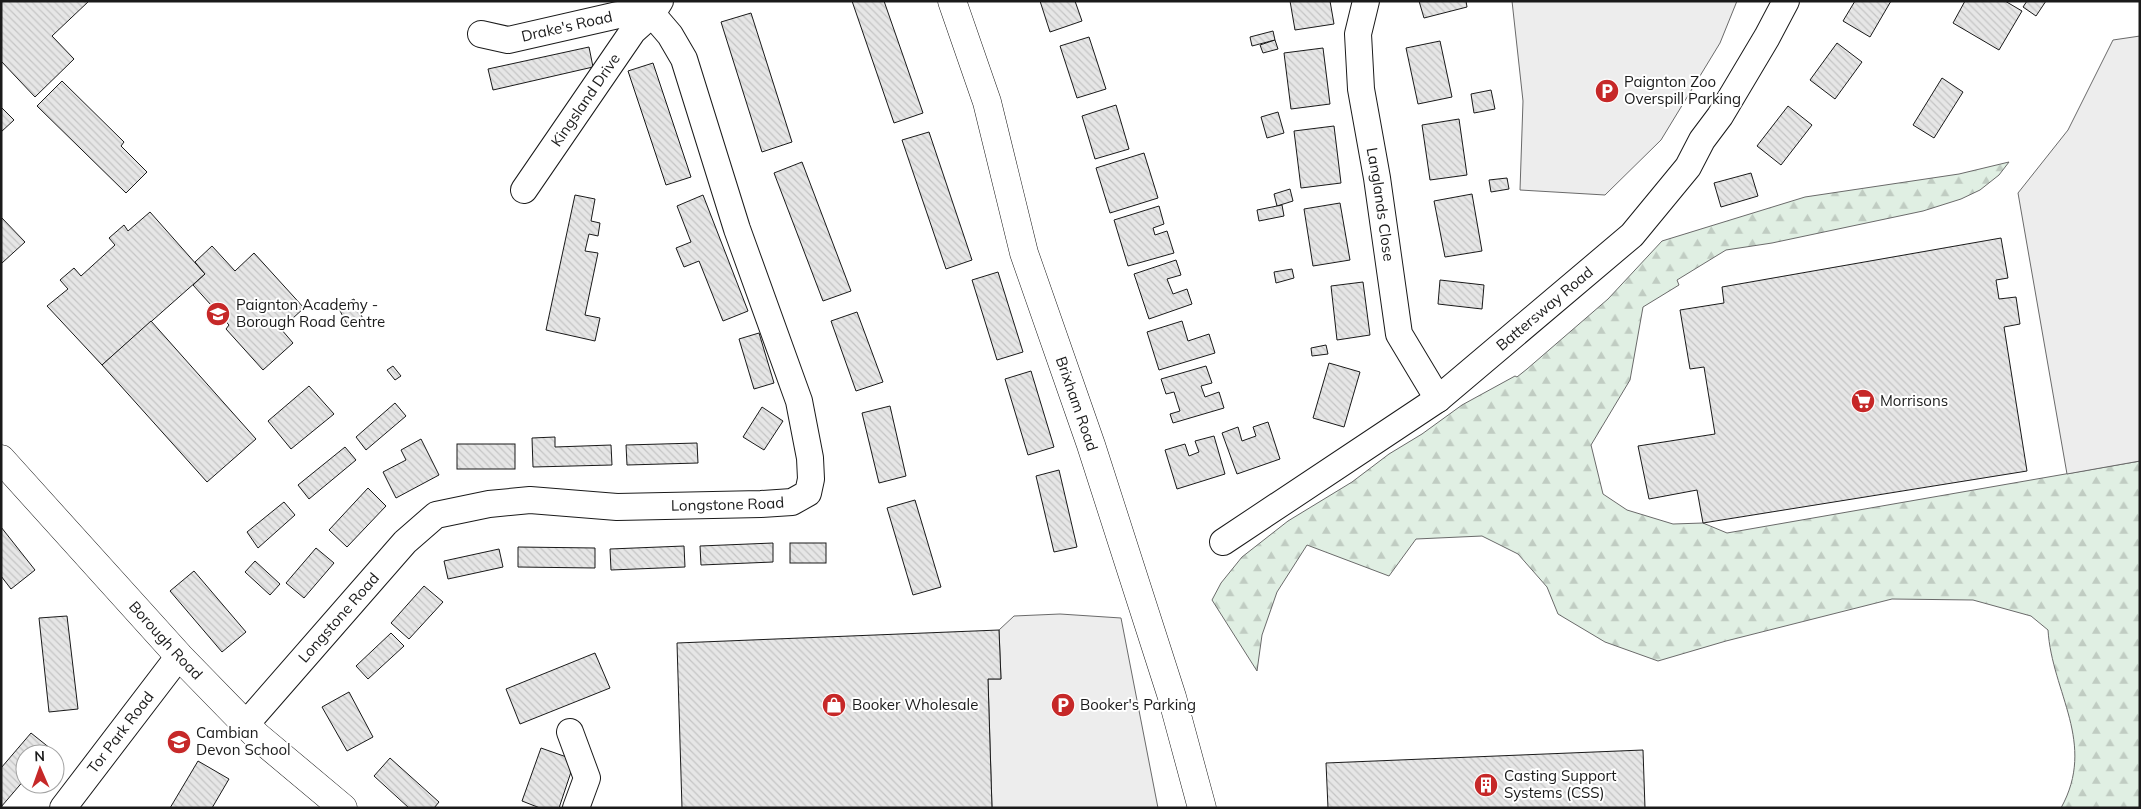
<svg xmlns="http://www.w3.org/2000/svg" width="2141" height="809" font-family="Mulish,sans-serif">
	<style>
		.forest { fill: url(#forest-firs); stroke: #6a6a6a }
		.parking { fill: #ededed; stroke: #6a6a6a }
		.building { fill: url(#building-back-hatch); stroke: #1a1a1a }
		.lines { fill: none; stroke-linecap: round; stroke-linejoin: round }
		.minor-casing { stroke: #1a1a1a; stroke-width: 28 }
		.major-casing { stroke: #1a1a1a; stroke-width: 29 }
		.minor { stroke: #fff; stroke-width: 26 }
		.major { stroke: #fff; stroke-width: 28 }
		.labels { text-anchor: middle; stroke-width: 4; stroke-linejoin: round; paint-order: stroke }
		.street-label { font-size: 15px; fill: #1a1a1a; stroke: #fff }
		.poi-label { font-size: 15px; fill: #1a1a1a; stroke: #fff; text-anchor: start }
	</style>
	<defs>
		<pattern id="forest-firs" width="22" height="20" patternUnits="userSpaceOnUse" patternTransform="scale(1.25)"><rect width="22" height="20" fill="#e0efe3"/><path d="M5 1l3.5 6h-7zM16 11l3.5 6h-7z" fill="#c0ccc2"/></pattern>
		<pattern id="building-back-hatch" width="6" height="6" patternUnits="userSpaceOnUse" patternTransform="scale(1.25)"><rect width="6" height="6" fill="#e6e6e6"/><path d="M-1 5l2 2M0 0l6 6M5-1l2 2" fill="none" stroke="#c5c5c5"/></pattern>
	</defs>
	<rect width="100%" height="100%" fill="#fff"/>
	<!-- forest -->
	<path class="forest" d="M2009 162 1999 175 1980 190 1961 199 1923 211 1772 243 1726 250 1677 280 1679 285 1643 307 1630 380 1591 445 1603 494 1627 510 1673 524 1703 523 1727 533 2140 461V808H2061C2097 743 2052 693 2048 630L2031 616 1973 600 1892 599 1726 641 1658 661 1605 642 1558 614 1547 587 1518 554 1482 536 1416 539 1389 576 1307 545 1277 592 1262 635 1257 671 1212 600 1221 583 1242 557 1288 521 1352 482 1389 454 1422 434 1462 405 1515 376 1517 377 1527 369 1608 299 1662 241 1805 197 1959 174Z"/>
	<!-- parking -->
	<g class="parking">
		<path d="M1512 1H1737L1720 43 1661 140 1605 195 1520 190 1523 101Z"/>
		<path d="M2140 36V461L2067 474 2018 193 2068 130 2113 40Z"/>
		<path d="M1060 614 1121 618 1158 808H992L988 679H1001L999 630 1014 616Z"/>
	</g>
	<!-- building -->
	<g class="building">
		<path d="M1 1H89L52 36 74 59 35 97 1 61Z"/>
		<path d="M852 1H884L923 113 894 123Z"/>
		<path d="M1040 1H1075L1082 21 1050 32Z"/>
		<path d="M1290 1H1330L1334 24 1295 30Z"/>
		<path d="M1419 1H1466L1467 7 1424 18Z"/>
		<path d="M1855 1H1891L1870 37 1843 21Z"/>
		<path d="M1965 1H2005L2022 11 1999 50 1953 23Z"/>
		<path d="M2027 1H2046L2036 16 2023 7Z"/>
		<path d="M751 13 792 142 762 152 721 22Z"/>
		<path d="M1273 31 1275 40 1252 46 1250 37Z"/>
		<path d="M1089 37 1106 89 1077 98 1060 46Z"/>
		<path d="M1275 40 1278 49 1263 53 1260 45Z"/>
		<path d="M1440 41 1452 97 1418 104 1406 48Z"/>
		<path d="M1837 43 1862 62 1835 99 1810 80Z"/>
		<path d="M589 47 593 67 493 90 488 69Z"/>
		<path d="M1323 48 1330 104 1291 109 1284 53Z"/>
		<path d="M653 63 691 177 666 185 628 71Z"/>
		<path d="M1942 78 1963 92 1934 138 1913 125Z"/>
		<path d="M62 81 124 142 121 146 147 172 126 193 37 106Z"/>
		<path d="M1491 90 1495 109 1474 113 1471 94Z"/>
		<path d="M1116 105 1129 149 1095 159 1082 116Z"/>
		<path d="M1788 106 1812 125 1781 165 1757 146Z"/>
		<path d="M1 107 14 120 1 132Z"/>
		<path d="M1278 112 1284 133 1267 138 1261 117Z"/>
		<path d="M1459 119 1467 175 1430 180 1422 125Z"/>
		<path d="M1334 126 1341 183 1301 188 1294 131Z"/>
		<path d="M929 132 972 260 946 269 902 140Z"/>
		<path d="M1144 153 1158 198 1110 213 1096 168Z"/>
		<path d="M802 162 851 291 823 301 774 173Z"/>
		<path d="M1751 173 1758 196 1721 207 1714 183Z"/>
		<path d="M1507 178 1509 189 1491 192 1489 180Z"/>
		<path d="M1290 189 1293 201 1277 206 1274 194Z"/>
		<path d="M1472 194 1482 251 1445 257 1434 201Z"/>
		<path d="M575 195 595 199 591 221 600 223 598 236 589 234 585 251 598 253 585 315 600 318 595 341 546 330Z"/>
		<path d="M703 195 748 311 723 321 699 261 684 267 676 248 691 242 677 206Z"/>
		<path d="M1340 203 1350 260 1313 266 1304 209Z"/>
		<path d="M1282 205 1284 216 1259 221 1257 210Z"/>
		<path d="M1159 206 1164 224 1153 228 1155 235 1167 231 1174 253 1128 266 1114 220Z"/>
		<path d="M150 212 205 274 102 365 47 306 68 289 60 280 74 268 81 276 115 245 109 238 124 225 128 231Z"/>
		<path d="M1 217 25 242 2 263 1 262Z"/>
		<path d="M2001 238 2008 278 1996 280 1999 299 2016 297 2020 324 2004 327 2027 471 1703 523 1697 490 1649 499 1638 446 1715 434 1704 367 1690 369 1680 310 1724 303 1722 287Z"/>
		<path d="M212 246 235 271 254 253 304 308 281 329 293 343 263 370 226 329 229 325 193 285 205 274 195 262Z"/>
		<path d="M1176 260 1181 275 1167 279 1173 294 1187 289 1192 304 1149 319 1134 274Z"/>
		<path d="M1292 269 1294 278 1276 283 1274 272Z"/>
		<path d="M998 272 1023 352 997 360 972 280Z"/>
		<path d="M1440 280 1484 285 1482 309 1438 304Z"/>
		<path d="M1363 282 1370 335 1337 340 1331 286Z"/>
		<path d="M354 299 363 319 348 326 338 307Z"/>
		<path d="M857 312 883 382 856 391 831 321Z"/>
		<path d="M151 321 256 439 207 482 102 365Z"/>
		<path d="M1182 321 1188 341 1209 334 1215 353 1159 370 1147 332Z"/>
		<path d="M759 333 774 383 754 389 739 339Z"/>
		<path d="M1326 345 1328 354 1312 356 1311 348Z"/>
		<path d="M1329 363 1360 372 1344 427 1313 418Z"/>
		<path d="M393 366 401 376 395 380 387 370Z"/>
		<path d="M1206 366 1212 383 1201 386 1205 397 1219 392 1224 408 1173 423 1170 414 1180 411 1174 392 1166 394 1161 379Z"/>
		<path d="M1031 371 1054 447 1028 455 1005 379Z"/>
		<path d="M309 386 334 414 291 449 268 421Z"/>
		<path d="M395 403 406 416 366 450 356 437Z"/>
		<path d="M890 406 906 476 879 483 862 413Z"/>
		<path d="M762 407 783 421 764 450 743 437Z"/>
		<path d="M1268 422 1280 459 1237 474 1222 433 1238 427 1242 441 1256 436 1253 427Z"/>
		<path d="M1214 436 1225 474 1177 489 1165 450 1185 444 1189 456 1199 452 1195 441Z"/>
		<path d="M555 437V447L611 445 612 465 533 467 532 438Z"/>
		<path d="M421 439 439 475 396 498 383 472 406 460 401 450Z"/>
		<path d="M697 443 698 463 627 465 626 445Z"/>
		<rect x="457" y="444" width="58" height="25"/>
		<path d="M345 447 356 460 309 499 298 485Z"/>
		<path d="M1059 470 1077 547 1054 552 1036 476Z"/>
		<path d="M368 488 386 506 347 547 329 530Z"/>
		<path d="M915 500 941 587 913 595 887 508Z"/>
		<path d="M284 502 295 515 258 548 247 532Z"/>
		<path d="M1 527 35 570 11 589 1 576Z"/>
		<path d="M773 543V562L701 565 700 546Z"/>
		<rect x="790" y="543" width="36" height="20"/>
		<path d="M684 546 685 567 611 570 610 549Z"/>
		<path d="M518 547 595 548V568L518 567Z"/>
		<path d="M316 548 334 563 304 598 286 583Z"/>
		<path d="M499 549 503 567 448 579 444 561Z"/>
		<path d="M255 561 280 584 270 595 245 572Z"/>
		<path d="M194 571 246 632 222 652 170 591Z"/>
		<path d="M424 586 443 602 409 639 391 623Z"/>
		<path d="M67 616 78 709 49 712 39 618Z"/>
		<path d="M999 630 1001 679H988L992 808H682L677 643Z"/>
		<path d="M391 633 404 646 368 679 356 666Z"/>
		<path d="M595 653 610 688 520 724 506 689Z"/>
		<path d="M349 692 373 737 347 751 322 707Z"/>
		<path d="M31 733 51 749 46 754H25V779L1 807V768Z"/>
		<path d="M541 748 575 760 559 808H540L522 801Z"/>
		<path d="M1643 750 1645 808H1328L1326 763Z"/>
		<path d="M390 758 439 802 434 808H409L374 776Z"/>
		<path d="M198 761 229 779 212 808H170Z"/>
	</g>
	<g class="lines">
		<!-- minor casing -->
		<g class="minor-casing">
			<g id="minor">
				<path id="s1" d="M1366 1 1358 34 1361 89 1377 178 1399 334 1438 399"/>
				<path id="s2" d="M481 34 508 40 618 15 652 14"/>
				<path id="s3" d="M524 190 633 31 652 14"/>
				<path id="s4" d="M1223 542 1438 399 1632 235 1688 167 1702 140 1720 116 1767 37 1786 1"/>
				<path id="s5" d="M246 724 405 542 436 515 489 504 530 500 617 507 761 504 792 502 808 493 811 479 810 458 799 401 737 229 684 59 670 35 652 14 660 1"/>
				<path d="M570 732 587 778 576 808"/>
				<path id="s6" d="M63 808 179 656"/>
			</g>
		</g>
		<!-- major casing -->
		<g class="major-casing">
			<g id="major">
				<path id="s7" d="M952 1 987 102 1024 253 1091 445 1172 697 1202 808"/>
				<path id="s8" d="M1 459 179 656 257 736 343 808"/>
			</g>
		</g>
		<!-- minor -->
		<use href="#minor" class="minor"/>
		<!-- major -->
		<use href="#major" class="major"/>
	</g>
	<!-- icons -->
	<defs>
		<g id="parking-disc" transform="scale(1.25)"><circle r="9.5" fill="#c62828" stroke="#fff"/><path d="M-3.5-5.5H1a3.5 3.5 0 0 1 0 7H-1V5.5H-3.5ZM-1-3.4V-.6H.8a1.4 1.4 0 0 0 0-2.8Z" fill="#fff"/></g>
		<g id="school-disc" transform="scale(1.25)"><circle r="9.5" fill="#c62828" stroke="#fff"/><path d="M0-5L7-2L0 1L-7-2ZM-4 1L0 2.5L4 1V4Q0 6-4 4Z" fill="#fff"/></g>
		<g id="supermarket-disc" transform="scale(1.25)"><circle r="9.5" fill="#c62828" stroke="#fff"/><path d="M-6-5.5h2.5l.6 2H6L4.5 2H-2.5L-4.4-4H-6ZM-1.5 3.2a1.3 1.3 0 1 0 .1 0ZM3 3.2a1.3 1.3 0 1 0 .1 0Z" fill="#fff"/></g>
		<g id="shop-disc" transform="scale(1.25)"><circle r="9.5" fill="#c62828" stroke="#fff"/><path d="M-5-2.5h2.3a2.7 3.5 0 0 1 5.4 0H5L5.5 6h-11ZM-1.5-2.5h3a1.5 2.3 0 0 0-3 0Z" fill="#fff"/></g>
		<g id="building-disc" transform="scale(1.25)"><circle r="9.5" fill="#c62828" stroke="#fff"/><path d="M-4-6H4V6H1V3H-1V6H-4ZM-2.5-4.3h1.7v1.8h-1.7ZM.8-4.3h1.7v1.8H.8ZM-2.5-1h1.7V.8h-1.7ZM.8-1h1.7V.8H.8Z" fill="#fff"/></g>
	</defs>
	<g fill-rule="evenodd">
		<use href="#parking-disc" x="1607" y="91"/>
		<use href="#school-disc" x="218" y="314"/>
		<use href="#supermarket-disc" x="1863" y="401"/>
		<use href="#shop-disc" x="834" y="705"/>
		<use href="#parking-disc" x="1063" y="705"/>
		<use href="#school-disc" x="179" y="742"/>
		<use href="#building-disc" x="1486" y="785"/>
	</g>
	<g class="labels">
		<!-- street labels -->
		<g class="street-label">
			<text dy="5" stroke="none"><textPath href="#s2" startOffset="88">Drake's Road</textPath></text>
			<text dy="5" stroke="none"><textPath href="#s3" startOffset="109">Kingsland Drive</textPath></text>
			<text dy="5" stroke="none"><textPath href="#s1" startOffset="206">Langlands Close</textPath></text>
			<text dy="5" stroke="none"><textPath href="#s4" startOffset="398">Battersway Road</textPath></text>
			<text dy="5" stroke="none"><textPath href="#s7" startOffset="422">Brixham Road</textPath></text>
			<text dy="5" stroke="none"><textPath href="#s5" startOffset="576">Longstone Road</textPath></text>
			<text dy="5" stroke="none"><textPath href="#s5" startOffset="141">Longstone Road</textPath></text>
			<text dy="5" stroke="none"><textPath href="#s8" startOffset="245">Borough Road</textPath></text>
			<text dy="5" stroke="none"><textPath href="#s6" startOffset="95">Tor Park Road</textPath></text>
		</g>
		<!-- poi labels -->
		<g class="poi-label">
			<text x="1624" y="87">Paignton Zoo<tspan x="1624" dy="17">Overspill Parking</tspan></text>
			<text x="236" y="310">Paignton Academy -<tspan x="236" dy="17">Borough Road Centre</tspan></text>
			<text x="1880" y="406">Morrisons</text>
			<text x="852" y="710">Booker Wholesale</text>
			<text x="1080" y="710">Booker's Parking</text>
			<text x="196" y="738">Cambian<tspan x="196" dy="17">Devon School</tspan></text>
			<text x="1504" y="781">Casting Support<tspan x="1504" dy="17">Systems (CSS)</tspan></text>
		</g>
	</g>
	<!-- border -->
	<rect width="2141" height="809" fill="none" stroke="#1a1a1a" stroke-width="5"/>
	<!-- north arrow -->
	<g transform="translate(40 769) rotate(358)"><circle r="24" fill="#ffffff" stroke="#a3a3a3"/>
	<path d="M0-4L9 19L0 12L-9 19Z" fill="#c62828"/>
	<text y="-8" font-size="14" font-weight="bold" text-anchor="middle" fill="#1a1a1a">N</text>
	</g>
</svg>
